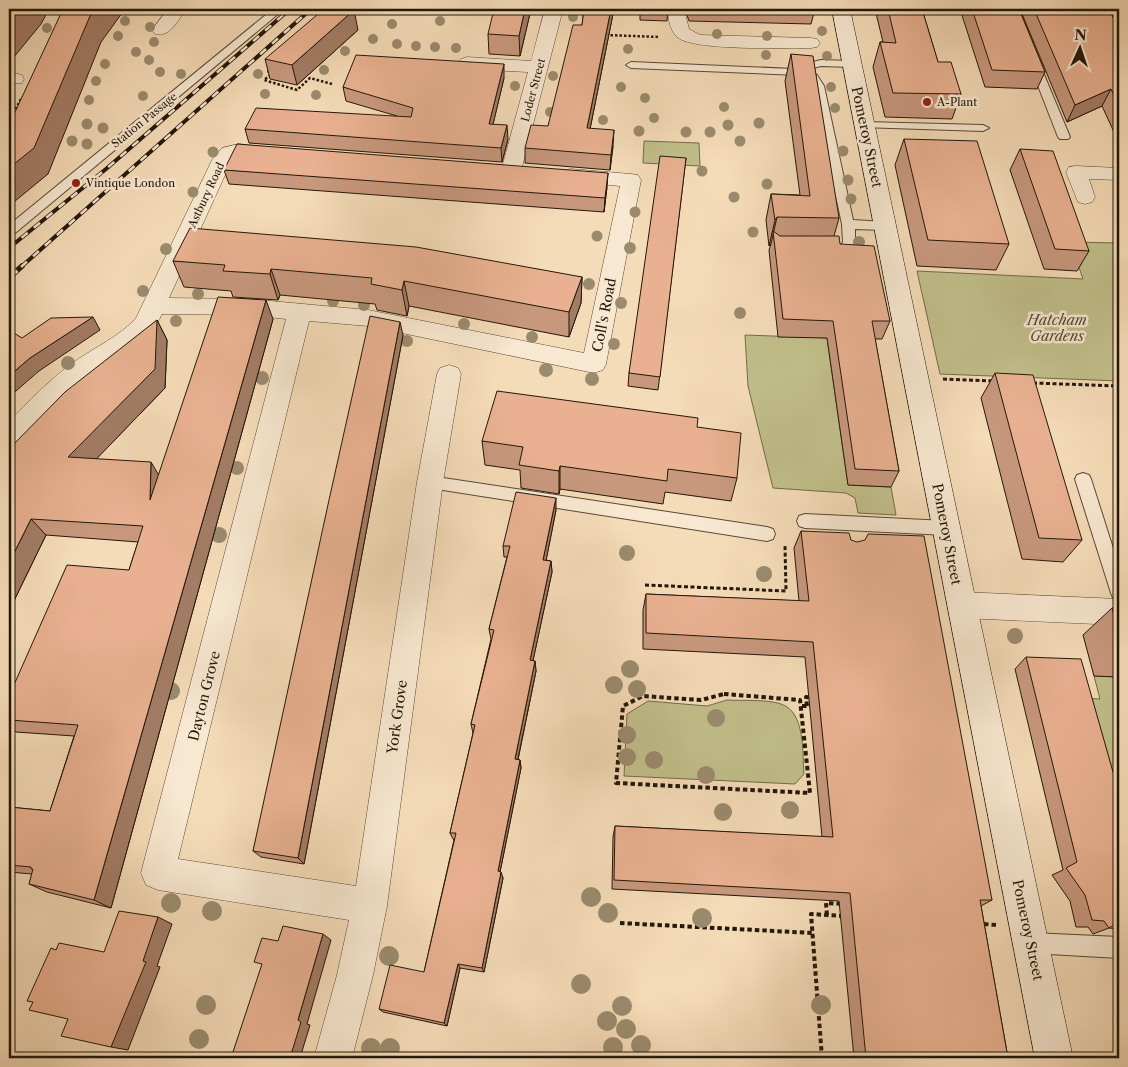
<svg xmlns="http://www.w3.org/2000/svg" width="1128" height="1067" font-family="'Libre Caslon Text',serif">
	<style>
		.green { fill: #c1bf8b; stroke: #726b4a }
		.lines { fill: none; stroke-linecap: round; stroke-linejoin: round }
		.lane-casing { stroke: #584836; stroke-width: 2 }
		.street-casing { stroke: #584836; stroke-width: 1 }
		.secondary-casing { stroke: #23170a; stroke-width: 1 }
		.path-far2 { stroke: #23170a; stroke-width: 2.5; stroke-dasharray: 2.5 2; stroke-linecap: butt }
		.path-far1 { stroke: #23170a; stroke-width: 3; stroke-dasharray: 4 2.5; stroke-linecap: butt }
		.path { stroke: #23170a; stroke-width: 4; stroke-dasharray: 4.5 3; stroke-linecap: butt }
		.lane { fill: #f8e8d1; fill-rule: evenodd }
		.street { fill: #f8e8d1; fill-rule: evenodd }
		.secondary { fill: #f8e8d1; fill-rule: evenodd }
		.rail-far1-casing { stroke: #23170a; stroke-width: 4 }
		.rail-casing { stroke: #23170a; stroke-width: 5.5 }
		.rail-far1 { stroke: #f8e8d1; stroke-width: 2.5; stroke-dasharray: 8; stroke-linecap: butt }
		.rail { stroke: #f8e8d1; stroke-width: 4; stroke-dasharray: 11; stroke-linecap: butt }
		.tree { fill: #9b8b6e }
		.wall { fill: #c8987d; stroke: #23170a }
		.shaded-wall { fill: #a37c66; stroke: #23170a }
		.building { fill: #e9b191; stroke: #23170a }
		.poi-dot { fill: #8f2418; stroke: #f8e8d1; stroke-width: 2 }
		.labels { text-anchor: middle; stroke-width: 5; stroke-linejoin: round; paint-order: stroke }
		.far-street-label { font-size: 11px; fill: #23170a; stroke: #f8e8d1 }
		.far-poi-label { font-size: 11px; fill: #23170a; stroke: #f8e8d1; text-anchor: start }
		.street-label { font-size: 14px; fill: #23170a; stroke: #f8e8d1 }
		.park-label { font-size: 14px; font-style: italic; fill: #524931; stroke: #f8e8d1 }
	</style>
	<rect width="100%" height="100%" fill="#f5dcb8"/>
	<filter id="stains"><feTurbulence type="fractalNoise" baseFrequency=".004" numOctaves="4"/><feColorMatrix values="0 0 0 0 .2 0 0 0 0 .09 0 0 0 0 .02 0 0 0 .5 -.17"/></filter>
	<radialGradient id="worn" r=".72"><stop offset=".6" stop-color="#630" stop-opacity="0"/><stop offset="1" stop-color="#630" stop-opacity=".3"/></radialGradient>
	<!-- green -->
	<g class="green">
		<path d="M644 141 699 143 700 166 643 163Z"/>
		<path d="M1070 242 1119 243V381L940 374 917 271 1083 279Z"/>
		<path d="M745 335 827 338 848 485 891 487 896 515 858 513 855 498 846 493 773 488 748 386Z"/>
		<path d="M1094 676 1119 677V855L1076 698 1100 699Z"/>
		<path d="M727 700C742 701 767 699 781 704 806 712 802 754 804 774L795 784 624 776 627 714 648 701 707 706Z"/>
	</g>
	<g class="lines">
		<!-- lane casing -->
		<g class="lane-casing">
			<g id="lane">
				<path d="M273 9H284L14 234 9 235V225Z"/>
				<path d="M1033 57 1038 60 1070 137 1068 139H1060L1058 137 1028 60Z"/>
				<path d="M821 60 852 61 857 64 852 67 821 66 805 70 817 75 824 86 853 220 885 222 891 226 885 230 855 229V242L850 252C841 254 827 257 822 250L828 246 841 245 843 242 842 224 812 86 807 78 798 75 631 68 626 65 631 62 794 69 796 66Z"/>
				<path d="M864 122 983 125 989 128 983 131 860 127 858 125Z"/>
				<path d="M1083 473 1089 475 1091 479 1119 567V600L1113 598 1111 593 1075 479 1077 475Z"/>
				<path d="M430 476 767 527 773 529 775 534 773 539 767 541 430 488 424 486 422 482 424 478Z"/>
				<path d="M805 514 946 521 952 523 954 528 952 533 946 535 805 528 799 526 797 521 799 516Z"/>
				<path d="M1031 933 1119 937V958L1031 953 1024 950 1021 943 1024 936Z"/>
			</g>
		</g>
		<!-- street casing -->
		<g class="street-casing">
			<g id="street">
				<path d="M168 9H186C178 20 170 38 155 34L152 30Z"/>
				<path d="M545 9H563L521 171 518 176 511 177 504 176 501 171 528 72 467 69 461 67 458 63 461 59 467 57 531 61Z"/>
				<path d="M668 9H684L689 29 700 35 811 38 817 39 820 43 817 47 811 48C787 48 692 51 677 37 670 30 668 19 668 9Z"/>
				<path d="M9 72 22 75 24 79 22 83 9 84Z"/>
				<path d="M239 144 278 149 281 153 278 157 271 159 239 156 231 162 169 298 249 299 368 310 584 353 620 186 571 181 564 180 561 175 564 170 571 169 631 174 638 175 641 180 606 364 603 370 594 373 368 326 309 321 178 859 356 886 417 482 437 374 440 368 449 365 458 368 461 374 443 482 387 906 373 975 352 1058H314L337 975 349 920 158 890 146 885 141 873 286 319 249 315 162 314C148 345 117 356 91 375 77 386 63 398 50 410 37 423 26 443 9 448V422C29 401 50 379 74 362 95 347 119 337 136 318L212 160 222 148Z"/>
				<path d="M1076 166 1119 168V180L1089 179 1095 197 1092 202 1085 204 1078 202 1066 172 1069 167Z"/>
				<path d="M962 592 1119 599V625L962 618 952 614 948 605 952 596Z"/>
			</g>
		</g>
		<!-- secondary casing -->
		<g class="secondary-casing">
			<path id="secondary" d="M832 9H850L1073 1058H1035Z"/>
		</g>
		<!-- path-far2 -->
		<g class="path-far2">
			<path d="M606 35 660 37"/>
			<path d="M270 68 267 71 273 73 264 80 297 90 310 78 332 84"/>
			<path d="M9 121 22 97"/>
		</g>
		<!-- path-far1 -->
		<g class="path-far1">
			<path d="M943 379 994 381"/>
			<path d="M1033 383 1119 386"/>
			<path d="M645 585 786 591 785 546"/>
		</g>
		<!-- path -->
		<g class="path">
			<path d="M724 694 800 700 810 793 616 783 623 706 643 696 701 700Z"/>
			<path d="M802 706H814"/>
			<path d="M807 706 806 697 812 698"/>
			<path d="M827 915 826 903 843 904"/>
			<path d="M620 923 813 933"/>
			<path d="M984 924 996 925"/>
			<path d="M822 1058 811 914 842 916"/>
		</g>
		<!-- lane -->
		<use href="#lane" class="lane"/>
		<!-- street -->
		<use href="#street" class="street"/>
		<!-- secondary -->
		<use href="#secondary" class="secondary"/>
		<!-- rail-far1 casing -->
		<g class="rail-far1-casing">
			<g id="rail-far1">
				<path d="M9 248 106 169 290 9"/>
				<path d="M21 267 311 9"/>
			</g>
		</g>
		<!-- rail casing -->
		<g class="rail-casing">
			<path id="rail" d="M9 278 22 266"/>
		</g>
		<!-- rail-far1 -->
		<use href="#rail-far1" class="rail-far1"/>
		<!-- rail -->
		<use href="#rail" class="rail"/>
	</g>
	<!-- trees -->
	<g class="tree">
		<circle cx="573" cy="17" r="5"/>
		<circle cx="125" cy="21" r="5"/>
		<circle cx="440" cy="21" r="5"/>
		<circle cx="392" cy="24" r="5"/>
		<circle cx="150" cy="27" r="5"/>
		<circle cx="47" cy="28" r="5"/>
		<circle cx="822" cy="31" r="5"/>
		<circle cx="717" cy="34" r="5"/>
		<circle cx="118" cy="36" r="5"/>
		<circle cx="767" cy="36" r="5"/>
		<circle cx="373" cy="39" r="5"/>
		<circle cx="154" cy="42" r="5"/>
		<circle cx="397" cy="44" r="5"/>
		<circle cx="416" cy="46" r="5"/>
		<circle cx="435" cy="47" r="5"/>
		<circle cx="456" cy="48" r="5"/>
		<circle cx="628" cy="49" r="5"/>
		<circle cx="345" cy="51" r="5"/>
		<circle cx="136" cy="52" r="5"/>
		<circle cx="766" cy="55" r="5"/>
		<circle cx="827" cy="56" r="5"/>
		<circle cx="149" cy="60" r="5"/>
		<circle cx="105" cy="64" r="5"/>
		<circle cx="324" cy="70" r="5"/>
		<circle cx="160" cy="72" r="5"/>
		<circle cx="181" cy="74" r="5"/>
		<circle cx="258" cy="74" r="5"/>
		<circle cx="553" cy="76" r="5"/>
		<circle cx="96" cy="81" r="5"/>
		<circle cx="515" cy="86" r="5"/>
		<circle cx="621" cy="87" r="5"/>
		<circle cx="831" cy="87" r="5"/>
		<circle cx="265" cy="94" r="5"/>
		<circle cx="316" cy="95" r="5"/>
		<circle cx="143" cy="96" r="5"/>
		<circle cx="645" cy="98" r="5"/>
		<circle cx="89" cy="100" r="5"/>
		<circle cx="724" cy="107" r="5"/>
		<circle cx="835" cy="108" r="5"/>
		<circle cx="550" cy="112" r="5"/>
		<circle cx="654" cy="118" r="5"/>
		<circle cx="603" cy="120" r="5"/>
		<circle cx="759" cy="123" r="5.5"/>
		<circle cx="87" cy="124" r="5.5"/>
		<circle cx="728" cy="125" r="5.5"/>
		<circle cx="103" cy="128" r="5.5"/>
		<circle cx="639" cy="131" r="5.5"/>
		<circle cx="686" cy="132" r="5.5"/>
		<circle cx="710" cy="132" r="5.5"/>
		<circle cx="72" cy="141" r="5.5"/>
		<circle cx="740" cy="141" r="5.5"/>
		<circle cx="87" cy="144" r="5.5"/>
		<circle cx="843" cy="151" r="5.5"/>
		<circle cx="213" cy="152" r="5.5"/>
		<circle cx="702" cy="171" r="5.5"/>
		<circle cx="848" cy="180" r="5.5"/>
		<circle cx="767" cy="184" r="5.5"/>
		<circle cx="193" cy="192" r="5.5"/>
		<circle cx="734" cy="197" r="5.5"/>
		<circle cx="851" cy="199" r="5.5"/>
		<circle cx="635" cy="212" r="5.5"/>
		<circle cx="753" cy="232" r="5.5"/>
		<circle cx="597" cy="236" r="5.5"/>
		<circle cx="859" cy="242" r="6"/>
		<circle cx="630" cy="248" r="6"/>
		<circle cx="166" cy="249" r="6"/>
		<circle cx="589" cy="284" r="6"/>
		<circle cx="143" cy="291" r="6"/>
		<circle cx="198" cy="294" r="6"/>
		<circle cx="333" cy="301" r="6"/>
		<circle cx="621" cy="303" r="6"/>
		<circle cx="364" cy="305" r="6"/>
		<circle cx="740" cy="313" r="6"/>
		<circle cx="176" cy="321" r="6"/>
		<circle cx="464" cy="324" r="6"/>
		<circle cx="532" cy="337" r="6"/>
		<circle cx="407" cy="341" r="6"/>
		<circle cx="614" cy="344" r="6"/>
		<circle cx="68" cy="363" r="7"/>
		<circle cx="546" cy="370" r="7"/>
		<circle cx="262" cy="378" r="7"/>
		<circle cx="592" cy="379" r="7"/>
		<circle cx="237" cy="468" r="7"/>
		<circle cx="219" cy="535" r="8"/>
		<circle cx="627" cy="553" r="8"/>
		<circle cx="764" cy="574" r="8"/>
		<circle cx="1015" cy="636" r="8"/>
		<circle cx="630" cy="669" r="9"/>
		<circle cx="614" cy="685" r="9"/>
		<circle cx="637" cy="689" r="9"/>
		<circle cx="171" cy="691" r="9"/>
		<circle cx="716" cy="718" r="9"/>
		<circle cx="627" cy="735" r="9"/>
		<circle cx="627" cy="757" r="9"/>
		<circle cx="654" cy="760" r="9"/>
		<circle cx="706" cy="775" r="9"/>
		<circle cx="790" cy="810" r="9"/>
		<circle cx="723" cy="812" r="9"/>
		<circle cx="591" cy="897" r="10"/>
		<circle cx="171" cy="903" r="10"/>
		<circle cx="212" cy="911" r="10"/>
		<circle cx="608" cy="913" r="10"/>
		<circle cx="702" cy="918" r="10"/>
		<circle cx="389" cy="956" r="10"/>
		<circle cx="581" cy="984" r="10"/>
		<circle cx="206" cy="1005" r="10"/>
		<circle cx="821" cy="1005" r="10"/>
		<circle cx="622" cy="1006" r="10"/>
		<circle cx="607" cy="1021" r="10"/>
		<circle cx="626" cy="1029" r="10"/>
		<circle cx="199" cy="1039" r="10"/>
		<circle cx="641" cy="1045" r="10"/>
		<circle cx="613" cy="1047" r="10"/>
		<circle cx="371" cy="1048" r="10"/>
		<circle cx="390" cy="1048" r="10"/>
	</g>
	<!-- wall -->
	<g class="wall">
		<path d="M531 9 520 56 489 54 488 34Z"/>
		<path d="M584 9H614L590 129 613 146 610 170 525 163V148L548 126 582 25Z"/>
		<path d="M640 9H668L667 21 640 20Z"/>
		<path d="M685 9H815L811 24 689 21Z"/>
		<path d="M875 9H922L938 62 961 94 952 119 885 117 873 67 880 42H883Z"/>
		<path d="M960 9H1019L1045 72 1037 89 985 87Z"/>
		<path d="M1020 9H1109L1119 30V143L1102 106 1067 122Z"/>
		<path d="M358 30 297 85 270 79 265 59Z"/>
		<path d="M791 54 839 218 834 236 840 244 890 321 882 339H875L899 471 891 487 848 485 827 338 778 337 769 250 771 244 769 246 766 220 771 194 800 195 785 81Z"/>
		<path d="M504 78 493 124 508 139 502 162 249 143 245 129 397 116 346 101 343 87Z"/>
		<path d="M904 139 1009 244 996 270 917 266 895 165Z"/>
		<path d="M1020 149 1089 251 1077 271 1044 269 1010 170Z"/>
		<path d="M686 158 658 390 628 386 629 373Z"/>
		<path d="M224 170 607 187 604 212 229 184Z"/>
		<path d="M173 261 582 277 581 303 569 337 409 306 407 316 377 310 375 304 280 295 278 300 233 297 231 291 184 287Z"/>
		<path d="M273 319 111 908 47 892 29 884 32 874 9 872V807L50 811 74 736 16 732 9 726V696L129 570 138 542 46 535 9 611V449L157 320 167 340 165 388 96 459 158 475Z"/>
		<path d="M403 335 304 864 261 857 253 851Z"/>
		<path d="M995 373 1082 540 1063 562 1022 559 981 398Z"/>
		<path d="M697 427 737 478 731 501 665 492 663 504 560 489 559 494 521 488 520 470 485 465 482 441Z"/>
		<path d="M556 510 546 560 551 561 552 572 533 660 535 661 536 671 518 760H520L521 768 500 872 503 878 484 972 460 968 447 1026 383 1012 379 1009 424 972 454 840 453 839 450 833 473 733 471 724 491 639 489 629 507 557H504L503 546Z"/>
		<path d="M801 531 851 540 992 900 981 906 1008 1058H854L839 901 612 889 613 837 615 826 822 837 805 657 643 649V610L646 594 799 601 794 548Z"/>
		<path d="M1112 608H1119V677L1094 676 1083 635Z"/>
		<path d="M1026 657 1119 793V929L1109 928 1093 934 1088 927H1076L1070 901 1052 875 1063 870 1015 669Z"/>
	</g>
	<!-- shaded-wall -->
	<g class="shaded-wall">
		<path d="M10 9H49L41 24 9 63V11Z"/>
		<path d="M95 9H125L101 42 48 174 9 206V168L90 16Z"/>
		<path d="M525 9H531L520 56 519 36Z"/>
		<path d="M611 9H614L587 144V128Z"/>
		<path d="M354 10 358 30 297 85 292 65Z"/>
		<path d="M504 64V78L490 137 489 124Z"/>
		<path d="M1111 89 1102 106 1067 122 1075 105Z"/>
		<path d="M507 125 508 139 502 162 501 148Z"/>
		<path d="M614 130 613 146 610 170 611 155Z"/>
		<path d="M608 173 607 187 604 212 605 198Z"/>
		<path d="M777 217 771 244 769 246 775 220Z"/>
		<path d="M271 269 280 295 278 300 270 274Z"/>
		<path d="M582 277 581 303 569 337V312Z"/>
		<path d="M404 281 409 306 407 316 402 290Z"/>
		<path d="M266 300 273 319 111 908 94 900Z"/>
		<path d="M93 317 100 330 39 371 9 397V376L30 358Z"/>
		<path d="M157 320 167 340 165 388 81 475 68 457Z"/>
		<path d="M400 322 403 335 304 864 298 858Z"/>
		<path d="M151 462 161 479 150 500Z"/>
		<path d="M560 466V489L559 494V471Z"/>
		<path d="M556 498V510L544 571 543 560Z"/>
		<path d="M31 519 46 535 9 611V563Z"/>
		<path d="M551 561 552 572 531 670 530 660Z"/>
		<path d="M535 661 536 671 516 768 515 759Z"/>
		<path d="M520 760 521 768 499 877 498 871Z"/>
		<path d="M501 872 503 878 484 972 482 968Z"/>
		<path d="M158 917 172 924 157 966 160 967 128 1050 111 1047Z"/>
		<path d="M323 934 331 940 307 1024 310 1025 300 1058H290L298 1020Z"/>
		<path d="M458 964 460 968 447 1026 444 1023Z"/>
	</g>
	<!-- building -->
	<g class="building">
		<path d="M63 9H95L90 16 34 148 9 168V125Z"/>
		<path d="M324 9H353L354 10 292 65 265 59Z"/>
		<path d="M494 9H525L519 36 488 34Z"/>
		<path d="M584 9H611L587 128 614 130 611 155 525 148 531 125 548 126 573 25H582Z"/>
		<path d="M888 9H922L938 62H951L961 94 893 93 880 42 896 43Z"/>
		<path d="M972 9H1019L1045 72 992 70Z"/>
		<path d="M1034 9H1109L1119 30V106L1111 89 1075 105Z"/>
		<path d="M791 54 813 56 839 218 777 217 775 220 771 194 810 196Z"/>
		<path d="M356 55 504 64 489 124 507 125 501 148 245 129 256 108 411 117 413 108 343 87Z"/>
		<path d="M904 139 977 141 1009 244 928 240Z"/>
		<path d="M237 144 608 173 605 198 224 170Z"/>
		<path d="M1020 149 1053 151 1089 251 1055 249Z"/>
		<path d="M660 156 686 158 660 377 629 373Z"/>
		<path d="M190 228 416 247 582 277 569 312 404 281 402 290 371 284 372 278 271 269 270 274 223 271 225 265 173 261Z"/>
		<path d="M773 231 780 236H839L840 244 874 246 890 321H872L899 471 855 469 833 321 783 319Z"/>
		<path d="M218 297 266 300 94 900 29 884 33 869H31V867L9 865V807L50 811 78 725 9 720V696L67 565 129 570 143 526 31 519 9 563V449L65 392 157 320 155 369 68 457 151 462 150 500Z"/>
		<path d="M370 316 400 322 298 858 253 851 329 500Z"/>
		<path d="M93 317 30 358 9 376V330L22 338 51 318Z"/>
		<path d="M995 373 1033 375 1082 540 1039 538Z"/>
		<path d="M497 391 698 418 697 427 741 433 737 478 668 469 667 481 560 466 559 471 519 465 523 447 482 441Z"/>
		<path d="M516 492 556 498 543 560 551 561 530 660 535 661 515 759 520 760 498 871 501 872 482 968 458 964 444 1023 379 1009 390 965 424 972 456 833H450L475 725 471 724 494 630 489 629 510 546H503Z"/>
		<path d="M801 531 849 533 851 540 857 542 865 540 868 534 924 536 992 900H980L1008 1058H866L850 893 614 880 615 826 833 837 813 642 646 633V594L809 601Z"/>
		<path d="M1112 608H1119V634Z"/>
		<path d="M1026 657 1081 659 1119 793V922L1109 928 1104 921 1092 920 1085 895 1066 868 1077 862Z"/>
		<path d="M119 911 158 917 143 961 146 962 111 1047 61 1036 68 1019 29 1010 33 1002 27 1001 51 948 56 950 59 943 104 952Z"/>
		<path d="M283 926 323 934 298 1020 301 1022 290 1058H231L262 964 254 962 262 938 278 941Z"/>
	</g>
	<!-- markers -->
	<g class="poi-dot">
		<circle cx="927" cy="102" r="5"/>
		<circle cx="76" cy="183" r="5"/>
	</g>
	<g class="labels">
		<!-- far-street labels -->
		<g class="far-street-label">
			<text transform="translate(533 90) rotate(-75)" y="4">Loder Street</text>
			<text transform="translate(144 120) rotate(-39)" y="4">Station Passage</text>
			<text transform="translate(206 195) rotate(-65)" y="4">Astbury Road</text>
		</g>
		<!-- far-poi labels -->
		<g class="far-poi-label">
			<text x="937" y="106">A-Plant</text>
			<text x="86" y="187">Vintique London</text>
		</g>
		<!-- street labels -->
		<g class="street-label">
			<text transform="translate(867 137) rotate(78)" y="5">Pomeroy Street</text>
			<text transform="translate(604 315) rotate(-79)" y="5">Coll's Road</text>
			<text transform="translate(947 534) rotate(79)" y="5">Pomeroy Street</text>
			<text transform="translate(204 696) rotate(-76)" y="5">Dayton Grove</text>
			<text transform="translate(397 717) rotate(-82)" y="5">York Grove</text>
			<text transform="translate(1028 930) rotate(78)" y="5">Pomeroy Street</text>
		</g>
		<!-- park labels -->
		<g class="park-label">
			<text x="1057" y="325">Hatcham<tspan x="1057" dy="16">Gardens</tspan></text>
		</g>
	</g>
	<!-- margin -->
	<rect width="1128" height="1067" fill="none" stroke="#f5dcb8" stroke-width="30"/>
	<rect x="10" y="10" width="1108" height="1047" fill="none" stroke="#23170a" stroke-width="2.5"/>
	<rect x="15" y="15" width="1098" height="1037" fill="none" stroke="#23170a"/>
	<!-- north arrow -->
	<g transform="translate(1080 48) rotate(3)" stroke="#f8e8d1" stroke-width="4" paint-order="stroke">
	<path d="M0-4L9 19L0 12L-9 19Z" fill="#23170a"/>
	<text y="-8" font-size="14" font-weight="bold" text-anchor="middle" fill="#23170a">N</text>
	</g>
	<rect width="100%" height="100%" filter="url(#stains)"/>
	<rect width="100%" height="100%" fill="url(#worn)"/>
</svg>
